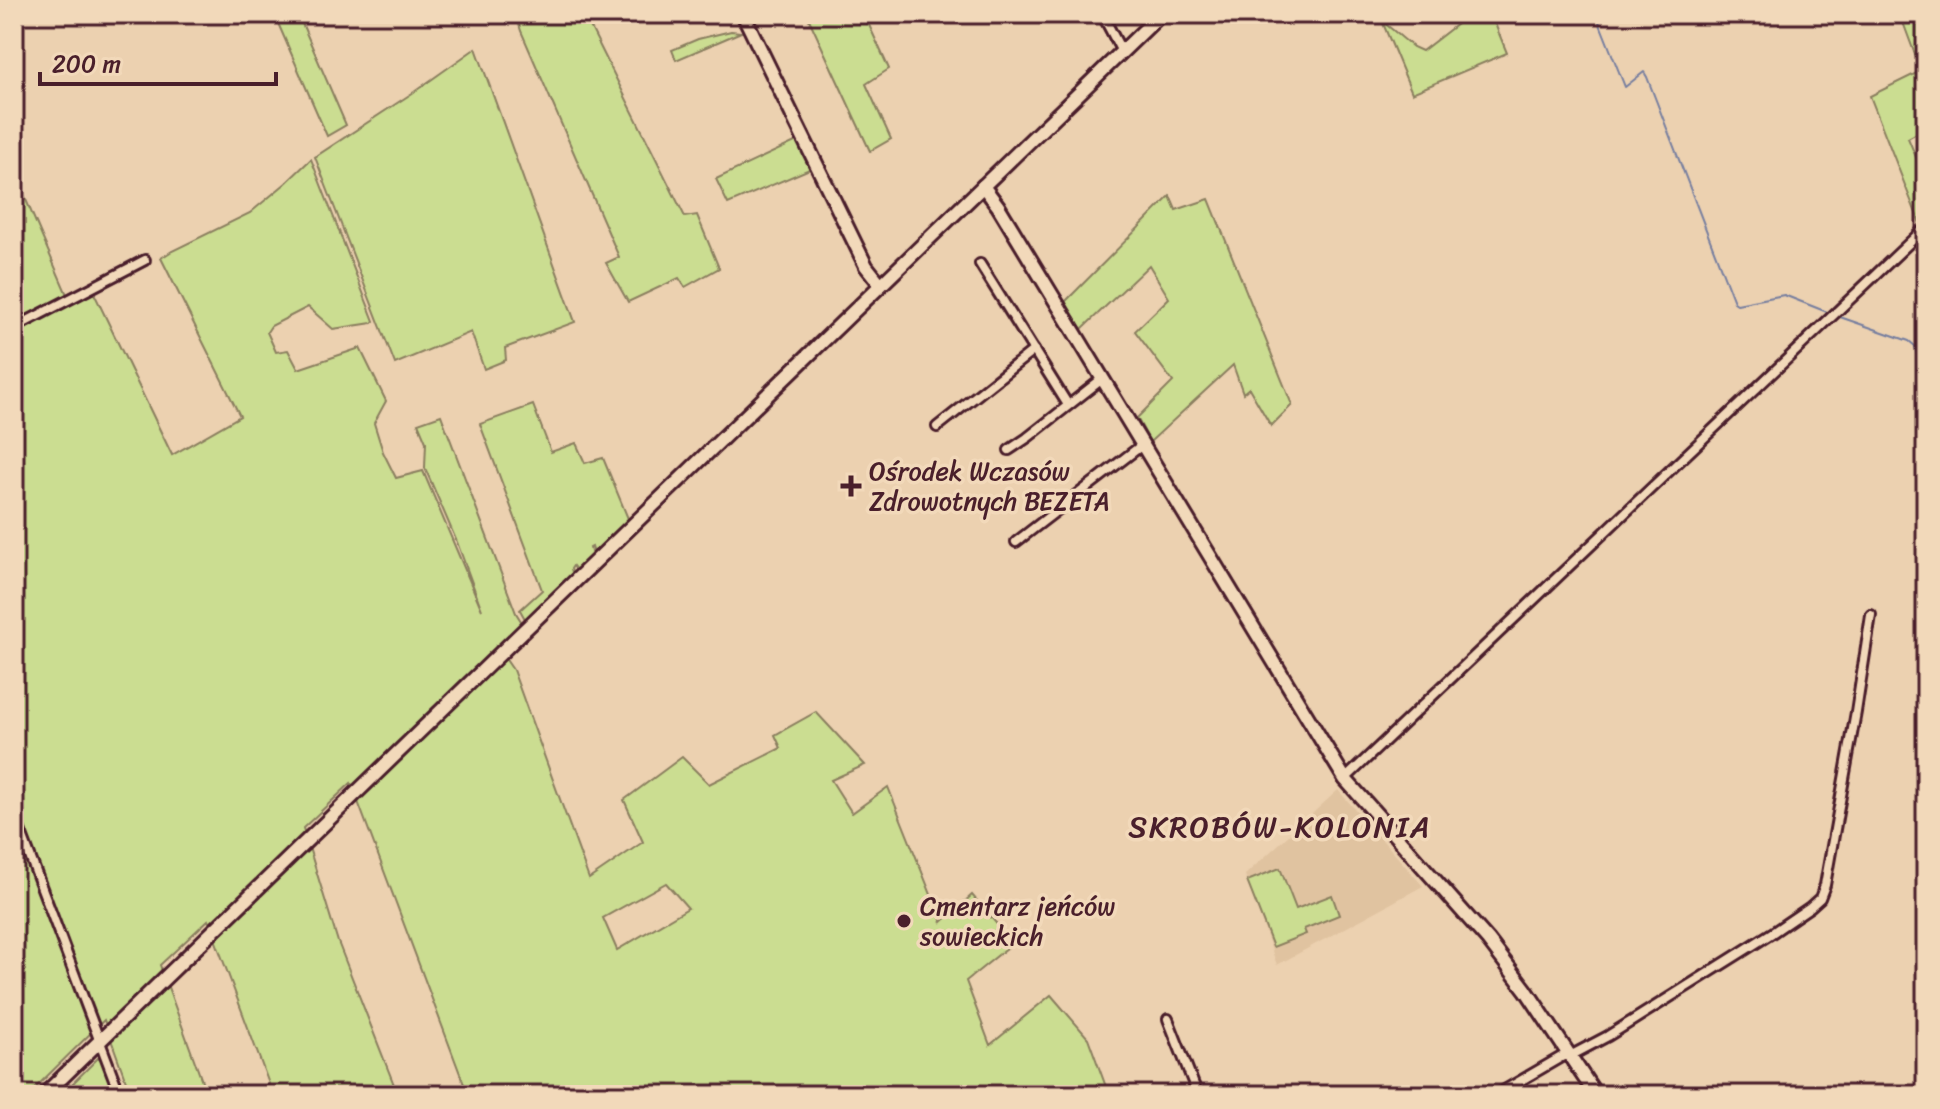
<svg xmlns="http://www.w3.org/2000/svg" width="1940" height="1109" font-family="Sriracha,sans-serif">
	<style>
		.built { fill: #e0c3a0 }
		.green { fill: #cbdd91; stroke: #8a7e5e; stroke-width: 2; fill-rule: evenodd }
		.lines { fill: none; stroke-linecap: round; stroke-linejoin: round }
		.stream { stroke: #767e9f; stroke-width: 2 }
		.street-casing { stroke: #4a1f2b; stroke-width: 14 }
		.secondary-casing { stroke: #4a1f2b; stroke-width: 18 }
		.street { stroke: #f2d9ba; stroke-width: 8 }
		.secondary { stroke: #f2d9ba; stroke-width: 12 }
		.poi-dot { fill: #4a1f2b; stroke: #f2d9ba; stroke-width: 3 }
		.labels { text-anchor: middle; stroke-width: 7; stroke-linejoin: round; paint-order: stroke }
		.poi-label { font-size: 26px; fill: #4a1f2b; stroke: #f2d9ba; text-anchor: start }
		.quarter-label { font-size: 30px; letter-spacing: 2px; fill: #4a1f2b; stroke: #f2d9ba }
	</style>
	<rect width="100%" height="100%" fill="#ecd1b0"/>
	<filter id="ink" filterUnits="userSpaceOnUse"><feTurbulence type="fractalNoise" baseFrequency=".0125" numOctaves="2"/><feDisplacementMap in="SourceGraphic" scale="16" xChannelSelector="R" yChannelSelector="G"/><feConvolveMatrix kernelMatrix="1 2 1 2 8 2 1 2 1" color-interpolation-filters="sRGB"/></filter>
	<g filter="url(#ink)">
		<!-- built -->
		<path class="built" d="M1338 790 1423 886 1277 965 1245 875Z"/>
		<!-- green -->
		<g class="green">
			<path d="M274 14H298L346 125 327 136Z"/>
			<path d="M521 14H584L685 217 697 215 719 268 685 287 679 278 628 302 606 263 619 257 521 31 517 18Z"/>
			<path d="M815 14H864L889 69 866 84 891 139 870 151 808 17Z"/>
			<path d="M1470 14H1491L1507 53 1412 93 1382 21 1413 47 1422 51Z"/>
			<path d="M1900 14H1926V128L1908 138 1926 181V221L1921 226 1870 96 1921 71Z"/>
			<path d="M731 31 741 32 676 60 672 50 698 39Z"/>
			<path d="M476 48 575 322 505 348 506 360 484 369 471 332 395 364 315 157 414 92Z"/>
			<path d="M797 141 812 168 728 204 716 179Z"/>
			<path d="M311 159 374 321 372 323 333 329 308 307 271 326 267 332 276 352 288 350 298 369 360 348 386 401 374 423 383 452 396 478 423 471 482 610 457 542 425 468 426 442 418 423 441 415 516 613 521 621V625L504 643 496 645 513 670 589 879 643 842 624 800 682 757 709 784 781 748 775 735 816 712 865 765 831 780 852 813 888 787 942 922 972 895 1013 943 966 981 990 1045 1051 995 1088 1038 1109 1095H468L351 783 303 828 338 942 398 1095H251L269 1084 208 920 160 965 207 1095H131L104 1020 28 1095H14V326L94 293 172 455 240 416 161 258 172 251 250 213 286 183ZM666 883 688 908 617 950 603 918Z"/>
			<path d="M14 172 68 297 14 321Z"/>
			<path d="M1170 196 1176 210 1209 199 1292 405 1271 426 1249 388 1243 393 1233 365 1150 442 1137 418 1173 382 1135 331 1169 298 1149 265 1082 329 1065 302Z"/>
			<path d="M533 405 551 452 576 443 585 463 603 458 629 521 594 554 592 547 590 548 592 556 577 571 573 566 571 569 573 575 528 619H525L520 610 542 590 480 424Z"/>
			<path d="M1280 868 1296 909 1332 895 1339 915 1304 929 1306 934 1273 947 1247 881Z"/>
			<path d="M101 1055 115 1095H61Z"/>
		</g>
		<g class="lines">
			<!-- stream -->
			<g class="stream">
				<path d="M1596 14 1625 87 1644 72 1647 77 1734 302 1737 304 1784 295 1827 312"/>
				<path d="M1840 317 1909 341 1915 346 1917 354"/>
				<path d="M1923 368 1926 378"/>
			</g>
			<!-- street casing -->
			<g class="street-casing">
				<g id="street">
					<path d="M1102 14 1122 52"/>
					<path d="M980 264 1068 405"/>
					<path d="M14 328 145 260"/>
					<path d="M937 427 1034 350"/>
					<path d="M1009 450 1027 438 1102 379"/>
					<path d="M1016 542 1142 445"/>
					<path d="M1345 779 1926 227"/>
					<path d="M14 814 120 1095"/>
					<path d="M1168 1019 1198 1095"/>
					<path d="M1496 1095 1563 1056H1570L1608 1036 1772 933 1810 907 1820 898 1825 885 1856 712 1871 615"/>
				</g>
			</g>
			<!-- secondary casing -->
			<g class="secondary-casing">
				<g id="secondary">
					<path d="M743 14 866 266 881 285"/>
					<path d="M983 186 998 206 1345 779 1488 940 1526 990 1596 1095"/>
					<path d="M44 1095 1161 14"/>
				</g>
			</g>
			<!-- street -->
			<use href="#street" class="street"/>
			<!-- secondary -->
			<use href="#secondary" class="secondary"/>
		</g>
	</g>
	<!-- markers -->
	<g class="poi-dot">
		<path d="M847 474h8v8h8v8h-8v8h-8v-8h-8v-8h8z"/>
		<circle cx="904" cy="921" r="8"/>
	</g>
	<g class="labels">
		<!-- poi labels -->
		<g class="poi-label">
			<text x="869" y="480">Ośrodek Wczasów<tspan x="869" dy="30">Zdrowotnych BEZETA</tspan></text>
			<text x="920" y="915">Cmentarz jeńców<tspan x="920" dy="30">sowieckich</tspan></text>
		</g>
		<!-- quarter labels -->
		<g class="quarter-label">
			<text x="1280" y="837">SKROBÓW-KOLONIA</text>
		</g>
	</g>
	<!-- margin -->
	<rect width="1940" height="1109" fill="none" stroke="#f2d9ba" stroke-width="48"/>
	<rect x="24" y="24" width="1892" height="1061" fill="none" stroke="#4a1f2b" stroke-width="3" filter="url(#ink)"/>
	<!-- scale -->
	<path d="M40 72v12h236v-12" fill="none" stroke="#4a1f2b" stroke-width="4"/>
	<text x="52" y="72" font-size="24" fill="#4a1f2b" stroke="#f2d9ba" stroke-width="6" paint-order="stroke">200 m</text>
</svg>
